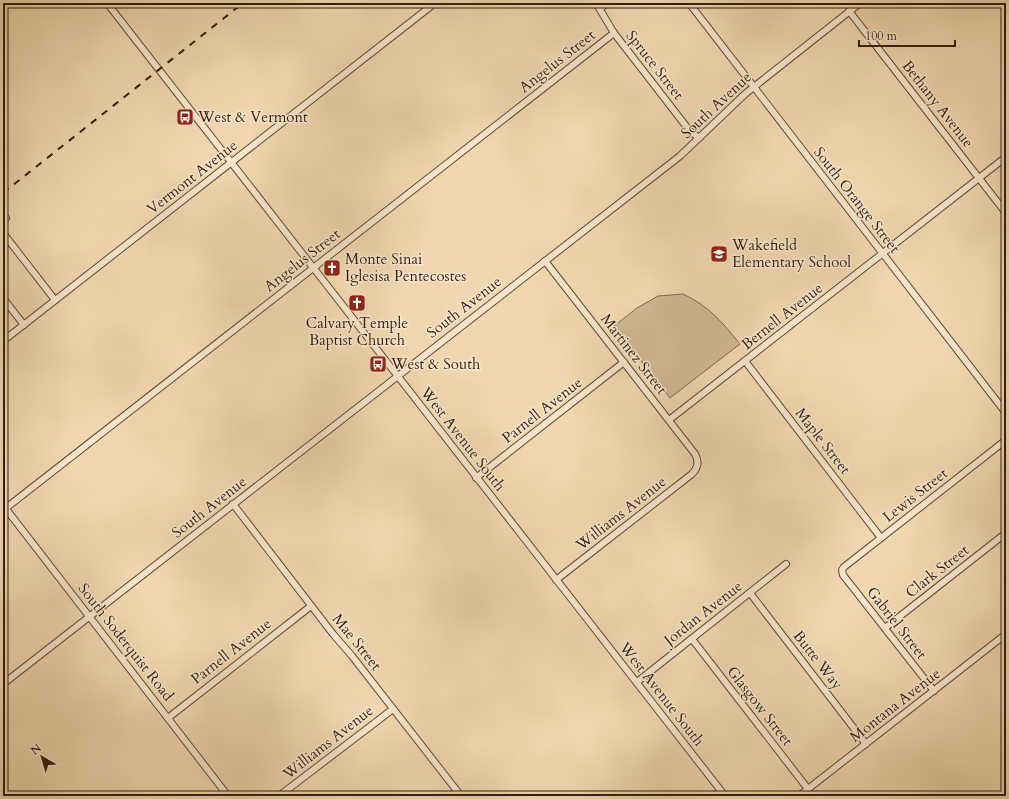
<svg xmlns="http://www.w3.org/2000/svg" width="1009" height="799" font-family="Cardo,serif">
	<style>
		.green { fill: #d1b794; stroke: #826a52 }
		.lines { fill: none; stroke-linecap: round; stroke-linejoin: round }
		.street-casing { stroke: #634c38; stroke-width: 8 }
		.street { stroke: #f6e5cb; stroke-width: 6 }
		.rail { stroke: #341d10; stroke-width: 2; stroke-dasharray: 7 7; stroke-linecap: butt }
		.labels { text-anchor: middle; stroke-width: 3; stroke-linejoin: round; paint-order: stroke }
		.street-label { font-size: 15px; fill: #341d10; stroke: #f6e5cb }
		.poi-label { font-size: 15px; fill: #341d10; stroke: #f6e5cb; text-anchor: start }
	</style>
	<rect width="100%" height="100%" fill="#f1d7af"/>
	<filter id="stains"><feTurbulence type="fractalNoise" baseFrequency=".005" numOctaves="4"/><feColorMatrix values="0 0 0 0 .2 0 0 0 0 .09 0 0 0 0 .02 0 0 0 .5 -.17"/></filter>
	<radialGradient id="worn" r=".72"><stop offset=".6" stop-color="#630" stop-opacity="0"/><stop offset="1" stop-color="#630" stop-opacity=".3"/></radialGradient>
	<!-- green -->
	<path class="green" d="M683 294C709 306 722 322 740 344L670 398 614 326 637 308 658 296Z"/>
	<g class="lines">
		<!-- street casing -->
		<g class="street-casing">
			<g id="street">
				<path d="M107 3 725 796"/>
				<path d="M596 3 614 33 689 130 699 138"/>
				<path d="M689 3 1006 413"/>
				<path d="M600 9 607 3"/>
				<path d="M849 11 1006 213"/>
				<path d="M3 221 6 218"/>
				<path d="M3 233 55 300"/>
				<path d="M545 261 695 454C699 461 698 468 692 474L556 580"/>
				<path d="M3 298 24 325"/>
				<path d="M3 341 435 3"/>
				<path d="M745 361 881 538"/>
				<path d="M669 420 1006 157"/>
				<path d="M476 478 624 362"/>
				<path d="M233 504 333 634 352 656 461 796"/>
				<path d="M3 505 228 796"/>
				<path d="M6 508 614 33"/>
				<path d="M750 593 866 744"/>
				<path d="M885 628 1006 533"/>
				<path d="M692 639 808 789"/>
				<path d="M637 682 786 564"/>
				<path d="M3 684 680 156 745 94 860 3"/>
				<path d="M934 691 843 575 842 570 844 567 1006 440"/>
				<path d="M168 718 311 606"/>
				<path d="M279 796 393 709"/>
				<path d="M799 796 1006 634"/>
			</g>
		</g>
		<!-- street -->
		<use href="#street" class="street"/>
		<!-- rail -->
		<path class="rail" d="M3 193 243 3"/>
	</g>
	<!-- icons -->
	<defs>
		<g id="bus-square" transform="scale(0.9)"><rect x="-9" y="-9" width="18" height="18" rx="4" fill="#8f2418" stroke="#f6e5cb"/><path d="M-5-6H5V4H4V6H2V4H-2V6H-4V4H-5ZM-3.5-4V0h7V-4ZM-3.5 1.2v1.5H-2V1.2ZM2 1.2v1.5H3.5V1.2Z" fill="#fff"/></g>
		<g id="school-square" transform="scale(0.9)"><rect x="-9" y="-9" width="18" height="18" rx="4" fill="#8f2418" stroke="#f6e5cb"/><path d="M0-5L7-2L0 1L-7-2ZM-4 1L0 2.5L4 1V4Q0 6-4 4Z" fill="#fff"/></g>
		<g id="church-square" transform="scale(0.9)"><rect x="-9" y="-9" width="18" height="18" rx="4" fill="#8f2418" stroke="#f6e5cb"/><path d="M-1.2-6h2.4v3.5h3.3v2.4h-3.3V6h-2.4V-.1h-3.3v-2.4h3.3Z" fill="#fff"/></g>
	</defs>
	<g fill-rule="evenodd">
		<use href="#bus-square" x="185" y="117"/>
		<use href="#school-square" x="719" y="254"/>
		<use href="#church-square" x="332" y="268"/>
		<use href="#church-square" x="357" y="303"/>
		<use href="#bus-square" x="378" y="364"/>
	</g>
	<g class="labels">
		<!-- street labels -->
		<g class="street-label">
			<text transform="translate(557 61) rotate(-38)" y="5">Angelus Street</text>
			<text transform="translate(655 65) rotate(52)" y="5">Spruce Street</text>
			<text transform="translate(938 104) rotate(52)" y="5">Bethany Avenue</text>
			<text transform="translate(716 105) rotate(-43)" y="5">South Avenue</text>
			<text transform="translate(192 177) rotate(-38)" y="5">Vermont Avenue</text>
			<text transform="translate(857 200) rotate(52)" y="5">South Orange Street</text>
			<text transform="translate(302 260) rotate(-38)" y="5">Angelus Street</text>
			<text transform="translate(464 307) rotate(-38)" y="5">South Avenue</text>
			<text transform="translate(782 316) rotate(-38)" y="5">Bernell Avenue</text>
			<text transform="translate(634 354) rotate(52)" y="5">Martinez Street</text>
			<text transform="translate(542 410) rotate(-38)" y="5">Parnell Avenue</text>
			<text transform="translate(463 439) rotate(52)" y="5">West Avenue South</text>
			<text transform="translate(823 441) rotate(52)" y="5">Maple Street</text>
			<text transform="translate(915 495) rotate(-38)" y="5">Lewis Street</text>
			<text transform="translate(209 507) rotate(-38)" y="5">South Avenue</text>
			<text transform="translate(621 513) rotate(-38)" y="5">Williams Avenue</text>
			<text transform="translate(937 571) rotate(-38)" y="5">Clark Street</text>
			<text transform="translate(703 613) rotate(-38)" y="5">Jordan Avenue</text>
			<text transform="translate(897 623) rotate(52)" y="5">Gabriel Street</text>
			<text transform="translate(126 642) rotate(52)" y="5">South Soderquist Road</text>
			<text transform="translate(357 642) rotate(51)" y="5">Mae Street</text>
			<text transform="translate(231 651) rotate(-38)" y="5">Parnell Avenue</text>
			<text transform="translate(818 660) rotate(52)" y="5">Butte Way</text>
			<text transform="translate(662 694) rotate(52)" y="5">West Avenue South</text>
			<text transform="translate(895 705) rotate(-38)" y="5">Montana Avenue</text>
			<text transform="translate(760 706) rotate(52)" y="5">Glasgow Street</text>
			<text transform="translate(328 742) rotate(-38)" y="5">Williams Avenue</text>
		</g>
		<!-- poi labels -->
		<g class="poi-label">
			<text x="198" y="122">West &amp; Vermont</text>
			<text x="732" y="250">Wakefield<tspan x="732" dy="17">Elementary School</tspan></text>
			<text x="345" y="264">Monte Sinai<tspan x="345" dy="17">Iglesisa Pentecostes</tspan></text>
			<text x="357" y="328" text-anchor="middle">Calvary Temple<tspan x="357" dy="17">Baptist Church</tspan></text>
			<text x="391" y="369">West &amp; South</text>
		</g>
	</g>
	<!-- margin -->
	<rect width="1009" height="799" fill="none" stroke="#f1d7af" stroke-width="16"/>
	<rect x="4" y="4" width="1001" height="791" fill="none" stroke="#341d10" stroke-width="2"/>
	<rect x="8" y="8" width="993" height="783" fill="none" stroke="#341d10"/>
	<!-- north arrow -->
	<g transform="translate(42 757) rotate(322)" stroke="#f6e5cb" stroke-width="3" paint-order="stroke">
	<path d="M0-3L7 15L0 10L-7 15Z" fill="#341d10"/>
	<text y="-6" font-size="11" font-weight="bold" text-anchor="middle" fill="#341d10">N</text>
	</g>
	<!-- scale -->
	<path d="M859 40v6h96v-6" fill="none" stroke="#341d10" stroke-width="2"/>
	<text x="865" y="40" font-size="12" fill="#341d10" stroke="#f6e5cb" stroke-width="3" paint-order="stroke">100 m</text>
	<rect width="100%" height="100%" filter="url(#stains)"/>
	<rect width="100%" height="100%" fill="url(#worn)"/>
</svg>
